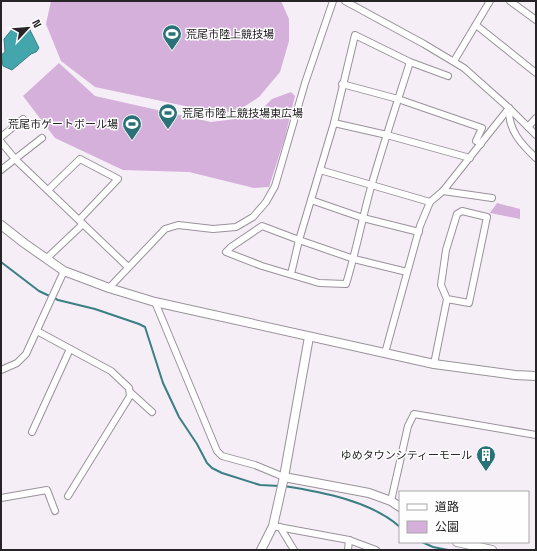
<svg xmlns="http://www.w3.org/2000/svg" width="537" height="551" font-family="'Space Grotesk','Noto Sans JP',sans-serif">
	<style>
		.green { fill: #d4b0da }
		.water { fill: #42a6ac; stroke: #3a7f84 }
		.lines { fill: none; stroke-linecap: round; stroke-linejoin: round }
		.stream { stroke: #3a7f84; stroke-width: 2 }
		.street-casing { stroke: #99929a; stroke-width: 8 }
		.secondary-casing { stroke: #99929a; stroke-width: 10 }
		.street { stroke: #fff; stroke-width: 6 }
		.secondary { stroke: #fff; stroke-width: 8 }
		.labels { text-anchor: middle; stroke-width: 3; stroke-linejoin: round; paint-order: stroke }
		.poi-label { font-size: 11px; fill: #272427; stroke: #fefefe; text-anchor: start }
	</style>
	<rect width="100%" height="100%" fill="#f6eef7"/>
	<!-- green -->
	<g class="green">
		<path d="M51 1H281L289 19V41L280 72 259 97 239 110 218 113 95 87 61 61 46 24Z"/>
		<path d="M59 63 95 96 211 122 236 119 257 114 272 99 291 92 295 96 285 137 269 187 254 188 189 172 123 170 55 138 23 96Z"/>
		<path d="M497 203 520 209V219L490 213Z"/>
	</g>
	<!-- water -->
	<path class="water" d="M28 26 39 48 36 52 31 54 12 70 3 66 1 55 5 52 4 39 13 28Z"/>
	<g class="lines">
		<!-- stream -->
		<g class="stream">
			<path d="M1 262 39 291 58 300 95 309 139 324 145 327 163 383 179 417 197 444 207 463 212 468 222 473 260 485 280 486"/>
			<path d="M284 486C322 492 371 501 400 527"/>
			<path d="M422 542 433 547 448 550"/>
		</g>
		<!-- street casing -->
		<g class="street-casing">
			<g id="street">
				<path d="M345 1 424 44 464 68 509 108 536 135"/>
				<path d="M510 1 536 20"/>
				<path d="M476 25 536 73"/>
				<path d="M454 61 490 1"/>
				<path d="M342 84 398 99 482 128 476 141 481 144"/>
				<path d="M509 108C508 130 521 144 536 158"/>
				<path d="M334 123 387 135 470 158"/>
				<path d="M528 127 536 118"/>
				<path d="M1 137 23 119"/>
				<path d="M1 142 16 160 128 267"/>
				<path d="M1 170 42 138"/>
				<path d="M320 170 430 202"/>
				<path d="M48 190 80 159 118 179 79 220"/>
				<path d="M443 191 492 198"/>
				<path d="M311 200 363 218 419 232"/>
				<path d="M46 259 83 224"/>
				<path d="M407 272 354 259 299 240 334 123 355 35 410 62 448 76"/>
				<path d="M291 274 299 240 262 226 231 247 226 252 262 266 319 283 346 284C356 252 362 219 371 187 383 145 397 103 410 62"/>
				<path d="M109 288 165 229 178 225 213 229 236 227 253 217 266 202 275 186 305 83 333 1"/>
				<path d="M155 302 217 451 222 456 255 465 284 477"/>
				<path d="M37 331 111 371 129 388 130 396 68 496"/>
				<path d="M385 353 420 226 430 202 443 191 509 108"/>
				<path d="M434 364 447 299 441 285 446 250 457 214 462 211 487 217 469 303 447 299"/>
				<path d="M1 370 17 363 26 354 64 271"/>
				<path d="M130 392 152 412"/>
				<path d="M32 432 70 349"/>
				<path d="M1 498 47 490 55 511"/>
				<path d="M391 501 408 426 414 414 536 435"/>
				<path d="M273 526 349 540 376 550"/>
				<path d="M280 527 294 550"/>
				<path d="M348 550 349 540"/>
			</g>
		</g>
		<!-- secondary casing -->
		<g class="secondary-casing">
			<g id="secondary">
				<path d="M1 225 24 243 64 271 109 288 155 302 434 364 515 375 536 376"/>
				<path d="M284 477 369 493 391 501 400 507"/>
				<path d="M457 542 492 550"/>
				<path d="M261 550 273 526 284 477 309 337"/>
			</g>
		</g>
		<!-- street -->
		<use href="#street" class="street"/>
		<!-- secondary -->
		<use href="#secondary" class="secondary"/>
	</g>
	<!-- icons -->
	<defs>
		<g id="stadium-pin" transform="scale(1)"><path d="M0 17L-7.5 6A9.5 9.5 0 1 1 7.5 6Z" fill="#297378" stroke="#fefefe"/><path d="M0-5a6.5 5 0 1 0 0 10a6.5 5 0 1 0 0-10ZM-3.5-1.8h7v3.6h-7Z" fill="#fff"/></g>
		<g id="building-pin" transform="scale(1)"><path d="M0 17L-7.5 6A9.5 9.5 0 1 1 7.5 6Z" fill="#297378" stroke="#fefefe"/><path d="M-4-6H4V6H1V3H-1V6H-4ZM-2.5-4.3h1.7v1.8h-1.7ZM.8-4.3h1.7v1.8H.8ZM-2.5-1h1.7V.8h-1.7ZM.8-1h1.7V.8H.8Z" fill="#fff"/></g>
	</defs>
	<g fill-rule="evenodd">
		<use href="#stadium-pin" x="172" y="34"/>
		<use href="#stadium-pin" x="168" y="113"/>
		<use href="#stadium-pin" x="132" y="124"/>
		<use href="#building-pin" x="486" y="455"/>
	</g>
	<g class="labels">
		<!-- poi labels -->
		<g class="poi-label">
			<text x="186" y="38">荒尾市陸上競技場</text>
			<text x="182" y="117">荒尾市陸上競技場東広場</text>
			<text x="118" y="128" text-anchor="end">荒尾市ゲートボール場</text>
			<text x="472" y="459" text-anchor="end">ゆめタウンシティーモール</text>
		</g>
	</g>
	<!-- border -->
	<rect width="537" height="551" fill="none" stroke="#272427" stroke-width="4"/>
	<!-- legend -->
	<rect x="399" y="491" width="130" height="52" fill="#fefefe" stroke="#a8a7a8"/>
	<rect x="407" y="504" width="20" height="6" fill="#ffffff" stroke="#a8a7a8"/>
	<text x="435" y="511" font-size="12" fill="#272427">道路</text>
	<rect x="407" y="521" width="20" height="12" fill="#d4b0da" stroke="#a8a7a8"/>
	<text x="435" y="531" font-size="12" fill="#272427">公園</text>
	<!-- north arrow -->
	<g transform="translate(28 28) rotate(64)" stroke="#fefefe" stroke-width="3" paint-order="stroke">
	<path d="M0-3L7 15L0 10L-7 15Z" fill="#272427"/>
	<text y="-6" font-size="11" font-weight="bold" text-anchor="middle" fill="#272427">N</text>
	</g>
</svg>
